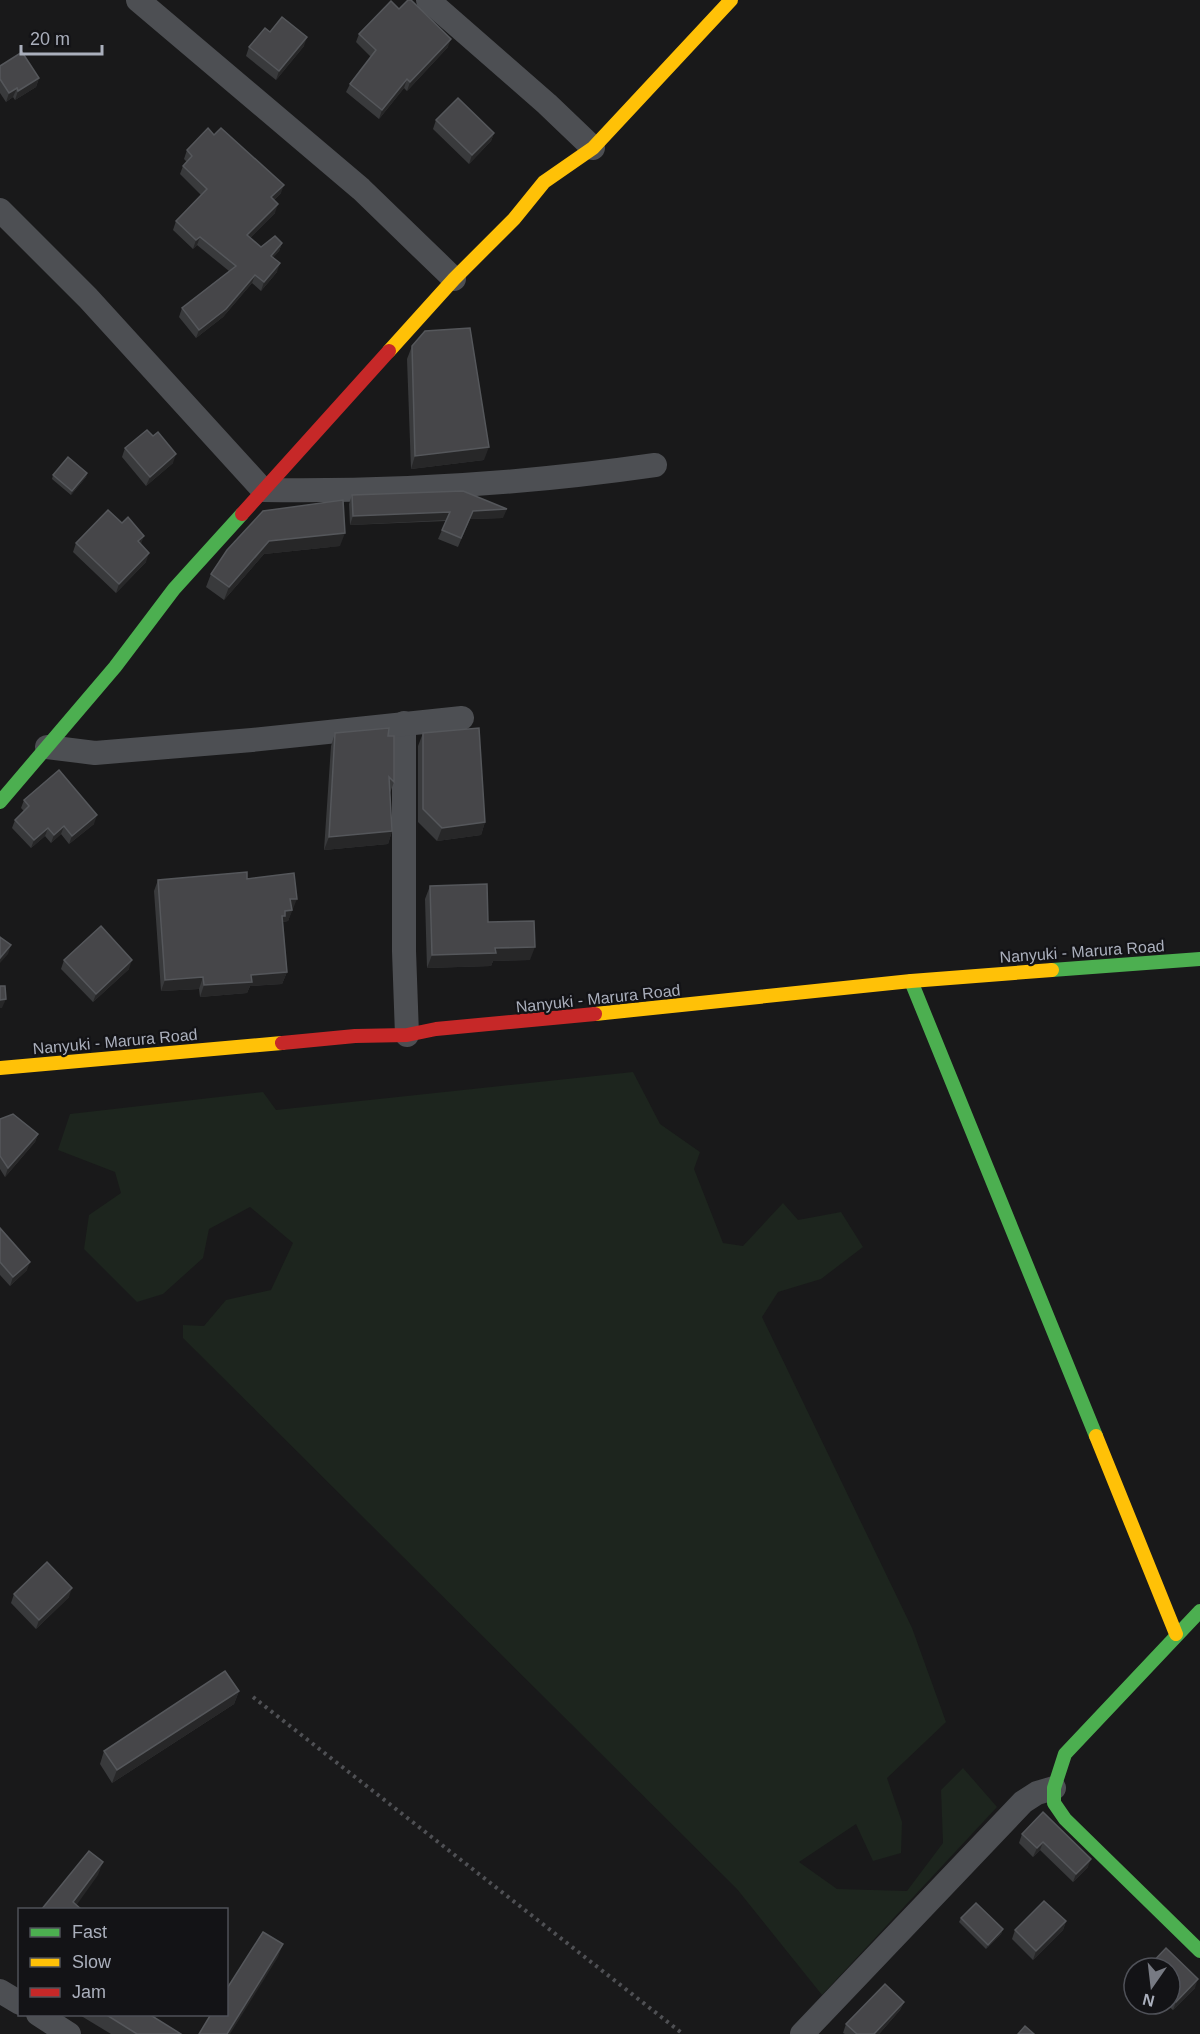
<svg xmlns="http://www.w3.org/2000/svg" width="1200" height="2034" font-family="Helvetica,sans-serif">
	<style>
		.green { fill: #1d251e }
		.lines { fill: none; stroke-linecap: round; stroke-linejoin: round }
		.path { stroke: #4f5054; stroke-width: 4; stroke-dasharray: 3 4.5; stroke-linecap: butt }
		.street { stroke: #4d4f53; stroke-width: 24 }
		.fast { stroke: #4caf50; stroke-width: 14 }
		.slow { stroke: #ffc107; stroke-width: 14 }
		.jam { stroke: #c62828; stroke-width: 14 }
		.wall { fill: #393a3c }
		.shaded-wall { fill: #272728 }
		.building { fill: #464649; stroke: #55575b; stroke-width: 1.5 }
		.labels { text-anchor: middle; stroke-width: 4.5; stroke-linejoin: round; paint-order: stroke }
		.street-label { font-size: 16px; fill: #aaafbc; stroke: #131316 }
	</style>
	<rect width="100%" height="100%" fill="#19191a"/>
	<!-- green -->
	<path class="green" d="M633 1072 660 1124 700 1152 694 1169 723 1243 743 1246 783 1203 798 1220 841 1212 863 1247 821 1279 778 1292 762 1317 912 1628 946 1722 887 1778 902 1822 901 1853 873 1861 856 1824 799 1862 837 1889 907 1891 943 1843 941 1790 963 1768 997 1807 822 1995 737 1889 183 1338V1325L204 1326 226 1300 271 1290 293 1243 250 1207 209 1229 203 1258 163 1294 137 1302 84 1249 89 1215 121 1193 115 1172 58 1150 70 1114 263 1092 276 1110Z"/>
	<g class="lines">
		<!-- path -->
		<path class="path" d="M253 1697 683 2034"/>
		<!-- street -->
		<g class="street">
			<path d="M138 0 361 189 454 279"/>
			<path d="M428 0 547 104 593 148"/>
			<path d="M0 210 88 298 263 490C397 492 523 484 655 465"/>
			<path d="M404 723V951L407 1035"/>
			<path d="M47 747 95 753 252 740 462 718"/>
			<path d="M0 1991 20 2003"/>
			<path d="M38 2014 69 2034"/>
			<path d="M802 2034 1023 1802 1037 1793 1054 1788"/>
		</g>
		<!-- fast -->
		<g class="fast">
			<path d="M0 802 115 667 174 589 242 514"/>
			<path d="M1052 970 1200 959"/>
			<path d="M911 981 1096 1436"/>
			<path d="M1200 1611 1065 1754 1054 1788V1803L1065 1819 1200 1951"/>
		</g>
		<!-- slow -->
		<g class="slow">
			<path d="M389 351 454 279 514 219 544 182 593 148 731 0"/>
			<path d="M595 1014 911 981 1052 970"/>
			<path d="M0 1068 282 1043"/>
			<path d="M1096 1436 1176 1634"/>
		</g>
		<!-- jam -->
		<g class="jam">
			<path d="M242 514 389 351"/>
			<path d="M282 1043 355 1036 407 1035 436 1029 595 1014"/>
		</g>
	</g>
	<!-- wall -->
	<g class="wall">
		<path d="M399 9 448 47 407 91 404 88 379 119 346 92 350 84 371 57 356 42 359 34Z"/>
		<path d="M270 32 304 46 276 80 246 56 249 47Z"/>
		<path d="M0 66 39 78 36 87 15 100 13 97 6 102 0 93Z"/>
		<path d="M436 120 494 133 491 141 469 164 433 129Z"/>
		<path d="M187 150 281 193 274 200 275 213 250 238 261 247 282 243 279 251 273 257 277 272 261 291 252 283 223 317 196 338 179 317 182 308 229 271 197 245 193 249 173 230 176 221 201 195 180 174 183 166 187 162 184 159Z"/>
		<path d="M412 346 484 460 411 469 407 359Z"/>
		<path d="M125 448 173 463 146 486 122 457Z"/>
		<path d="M87 473 86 477 71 495 52 479 53 475Z"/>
		<path d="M352 495 503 518 470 519 458 547 438 539 446 521 350 525 349 504Z"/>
		<path d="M76 543 141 545 146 562 116 593 73 552Z"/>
		<path d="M340 546 264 554 224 600 206 587 211 574 227 550Z"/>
		<path d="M335 733 388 736 394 782 390 793 392 831 388 844 324 850 331 746Z"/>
		<path d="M423 733 485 822 481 835 437 841 418 822V746Z"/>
		<path d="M24 800 94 824 69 844 61 834 51 843 45 836 31 848 12 828 15 820 24 811 21 808Z"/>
		<path d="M247 879 293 910H292L288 921 283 922V923L287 972 282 984 250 986 247 993 200 997 199 989 161 991 154 891 158 880Z"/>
		<path d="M430 886 488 922 530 960 493 961 491 966 427 968 425 899Z"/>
		<path d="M64 960 129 969 93 1002 61 969Z"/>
		<path d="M0 1119 38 1134 35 1142 5 1177 0 1169Z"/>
		<path d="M0 1228 27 1270 10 1286 0 1275Z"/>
		<path d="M14 1594 69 1597 36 1629 11 1603Z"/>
		<path d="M239 1691 234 1704 112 1783 100 1764 104 1751Z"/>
		<path d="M1043 1812 1088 1867 1073 1882 1040 1850 1033 1857 1019 1843 1022 1834Z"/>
		<path d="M961 1918 1003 1929 1001 1934 986 1949 959 1922Z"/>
		<path d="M1066 1921 1063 1930 1033 1960 1012 1939 1015 1930Z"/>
		<path d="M1170 1968 1195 1988 1173 2010 1166 2004H1170Z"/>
		<path d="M904 2002 900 2010 879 2034H845L843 2033 846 2024Z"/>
		<path d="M78 2014H149L181 2034H111Z"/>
	</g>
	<!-- shaded-wall -->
	<g class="shaded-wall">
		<path d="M307 37 304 46 276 80 279 71Z"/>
		<path d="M451 39 448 47 407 91 410 82Z"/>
		<path d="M39 78 36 87 15 100 18 91Z"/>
		<path d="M407 79 404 88 379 119 382 110Z"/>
		<path d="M17 88 13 97 6 102 9 93Z"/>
		<path d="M494 133 491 141 469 164 472 155Z"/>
		<path d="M284 185 281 193 268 205 271 197Z"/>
		<path d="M278 204 275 213 244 244 247 235Z"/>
		<path d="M200 237 197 245 193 249 196 240Z"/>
		<path d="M282 243 279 251 268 264 271 256Z"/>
		<path d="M280 263 277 272 261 291 264 282Z"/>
		<path d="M255 275 252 283 223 317 196 338 199 330Z"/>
		<path d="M489 447 484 460 411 469 415 456Z"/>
		<path d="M176 454 173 463 146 486 150 477Z"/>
		<path d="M87 473 86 477 71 495 72 491Z"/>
		<path d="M507 509 503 518 470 519 458 547 473 511Z"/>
		<path d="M450 512 446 520 350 525 353 516Z"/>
		<path d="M345 533 340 546 264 554 224 600 229 587 269 541Z"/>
		<path d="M144 536 141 544 138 541Z"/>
		<path d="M149 553 146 562 116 593 119 584Z"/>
		<path d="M97 815 94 824 69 844 72 836Z"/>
		<path d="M485 822 481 835 437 841 442 828Z"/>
		<path d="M64 826 61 834 51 843 54 835Z"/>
		<path d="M48 828 45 836 31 848 34 840Z"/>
		<path d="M392 831 388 844 324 850 329 837Z"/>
		<path d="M290 899H297L288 921 283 922 281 927 278 928Z"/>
		<path d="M11 945 8 954 0 963V958Z"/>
		<path d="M535 947 530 960 493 961 491 966 427 968 432 955 495 948Z"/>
		<path d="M132 960 129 969 93 1002 96 994Z"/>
		<path d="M287 972 282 984 250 986 247 993 200 997 204 985 251 975Z"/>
		<path d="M203 977 199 989 161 991 165 980Z"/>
		<path d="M6 999 2 1008H0V1000Z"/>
		<path d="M38 1134 35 1142 5 1177 8 1168Z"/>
		<path d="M30 1262 27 1270 10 1286 13 1277Z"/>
		<path d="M72 1588 69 1597 36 1629 39 1620Z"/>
		<path d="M239 1691 234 1704 112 1783 117 1770Z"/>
		<path d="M1043 1842 1040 1850 1033 1857 1037 1848Z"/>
		<path d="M1091 1859 1088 1867 1073 1882 1076 1874Z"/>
		<path d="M103 1862 98 1875 73 1910V1902Z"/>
		<path d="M1066 1921 1063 1930 1033 1960 1036 1951Z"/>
		<path d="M1003 1929 1001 1934 986 1949 988 1945Z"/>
		<path d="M283 1944 278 1957 230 2034H227Z"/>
		<path d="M1198 1979 1195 1988 1173 2010 1176 2002Z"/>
		<path d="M904 2002 900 2010 879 2034H874Z"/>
	</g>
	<!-- building -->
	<g class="building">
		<path d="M408 0H411L451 39 410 82 407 79 382 110 350 84 376 50 359 34 391 1 399 9Z"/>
		<path d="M282 17 307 37 279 71 249 47 265 28 270 32Z"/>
		<path d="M22 52 39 78 18 91 17 88 9 93 0 79V66Z"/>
		<path d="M458 98 494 133 472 155 436 120Z"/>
		<path d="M208 128 214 135 221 128 284 185 271 197 278 204 247 235 261 247 275 236 282 243 271 256 280 263 264 282 255 275 226 309 199 330 182 308 236 266 200 237 196 240 176 221 207 189 183 166 192 156 187 150Z"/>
		<path d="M470 328 489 447 415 456 412 346 425 331Z"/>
		<path d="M147 430 153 436 158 432 176 454 150 477 125 448Z"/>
		<path d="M68 457 87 473 72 491 53 475Z"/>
		<path d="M463 491 507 509 473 511 461 538 442 530 450 512 353 516 352 495Z"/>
		<path d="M343 500 345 533 269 541 229 587 211 574 227 550 263 511Z"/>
		<path d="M108 510 122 523 128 517 144 536 138 541 149 553 119 584 76 543Z"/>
		<path d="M389 728 388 736H394V782L389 777 392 831 329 837 335 733Z"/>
		<path d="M479 728 485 822 442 828 423 809V733Z"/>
		<path d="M59 770 97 815 72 836 64 826 54 835 48 828 34 840 15 820 29 806 24 800Z"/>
		<path d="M247 872V879L294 873 297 899H290L292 910 285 911V916H282L287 972 251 975 252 982 204 985 203 977 165 980 158 880Z"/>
		<path d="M487 884 488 922 534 921 535 947 495 948 496 953 432 955 430 886Z"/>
		<path d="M101 926 132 960 96 994 64 960Z"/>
		<path d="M0 937 11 945 0 958Z"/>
		<path d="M0 986H5L6 999 0 1000Z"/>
		<path d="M13 1114 38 1134 8 1168 0 1156V1119Z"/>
		<path d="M0 1228 30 1262 13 1277 0 1262Z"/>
		<path d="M47 1562 72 1588 39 1620 14 1594Z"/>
		<path d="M225 1671 239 1691 117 1770 104 1751Z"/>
		<path d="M1043 1812 1091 1859 1076 1874 1043 1842 1037 1848 1022 1834Z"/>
		<path d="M89 1851 103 1862 73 1902 82 1910H41Z"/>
		<path d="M1044 1901 1066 1921 1036 1951 1015 1930Z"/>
		<path d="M976 1903 1003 1929 988 1945 961 1918Z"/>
		<path d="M263 1932 283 1944 227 2034H199L211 2014H226V1990Z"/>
		<path d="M1166 1948 1198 1979 1176 2002 1170 1996V1968H1147Z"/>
		<path d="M885 1984 904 2002 874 2034H857L846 2024Z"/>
		<path d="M105 2014H149L181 2034H137Z"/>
		<path d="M1025 2026 1034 2034H1018Z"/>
	</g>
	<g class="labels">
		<!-- street labels -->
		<g class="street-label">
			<text transform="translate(1082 951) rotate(-4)" y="6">Nanyuki - Marura Road</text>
			<text transform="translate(598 998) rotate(-6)" y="6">Nanyuki - Marura Road</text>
			<text transform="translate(115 1041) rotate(-5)" y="6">Nanyuki - Marura Road</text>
		</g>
	</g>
	<!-- legend -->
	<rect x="18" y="1908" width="210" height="108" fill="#131316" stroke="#4f5158" stroke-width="1.5"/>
	<rect x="30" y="1928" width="30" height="9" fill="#4caf50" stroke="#4f5158" stroke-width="1.5"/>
	<text x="72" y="1938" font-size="18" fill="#aaafbc">Fast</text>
	<rect x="30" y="1958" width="30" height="9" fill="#ffc107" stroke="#4f5158" stroke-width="1.5"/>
	<text x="72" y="1968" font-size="18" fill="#aaafbc">Slow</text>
	<rect x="30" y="1988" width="30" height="9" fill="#c62828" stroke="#4f5158" stroke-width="1.5"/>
	<text x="72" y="1998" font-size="18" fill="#aaafbc">Jam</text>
	<!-- north arrow -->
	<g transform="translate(1152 1986) rotate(194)"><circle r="28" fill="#131316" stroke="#4f5158" stroke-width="1.5"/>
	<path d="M0-4.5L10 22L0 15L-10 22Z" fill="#777a83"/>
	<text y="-9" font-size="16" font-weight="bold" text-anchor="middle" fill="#aaafbc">N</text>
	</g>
	<!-- scale -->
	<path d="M21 45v9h81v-9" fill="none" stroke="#aaafbc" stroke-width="3"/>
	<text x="30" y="45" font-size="18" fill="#aaafbc" stroke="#131316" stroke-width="4.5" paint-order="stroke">20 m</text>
</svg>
